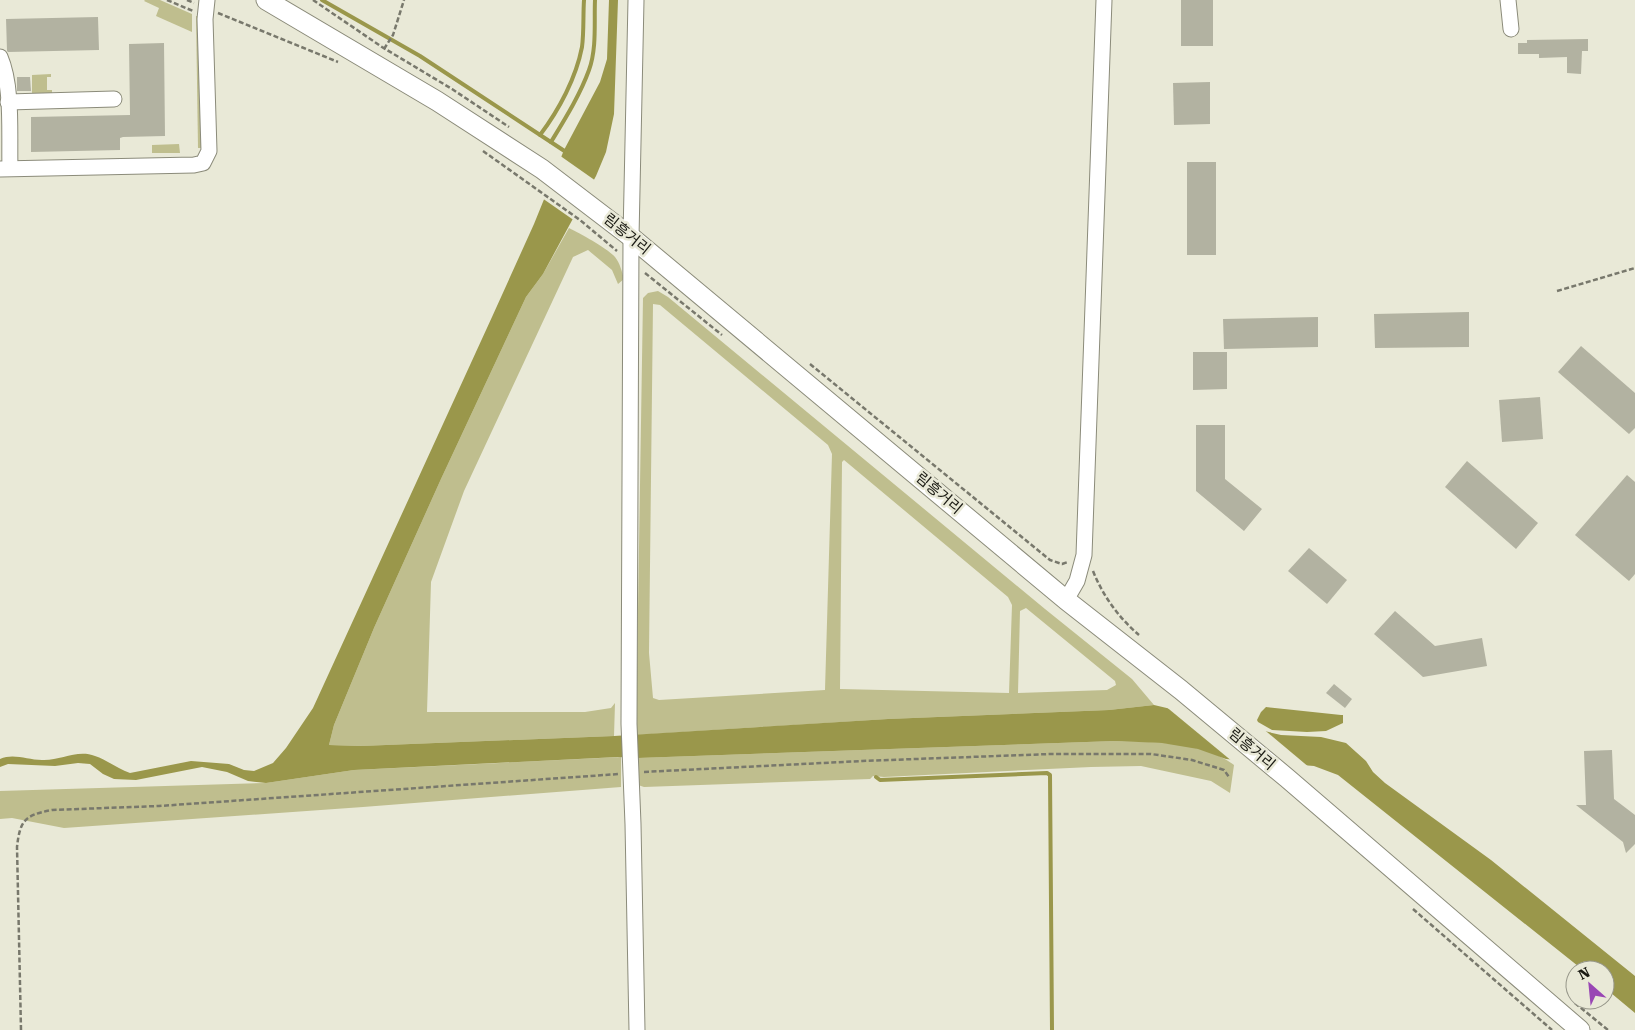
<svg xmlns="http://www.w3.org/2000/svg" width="1635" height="1030" font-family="'Roboto Serif','Noto Sans KR',serif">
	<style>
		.green { fill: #bfbe8e; fill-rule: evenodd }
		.water { fill: #9a974b }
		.pier { fill: #e9e9d7 }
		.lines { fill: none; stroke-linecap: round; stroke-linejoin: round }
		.stream { stroke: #9a974b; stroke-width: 4 }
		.building { fill: #b2b2a1 }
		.minor-casing { stroke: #8b8b7a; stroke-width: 17 }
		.major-casing { stroke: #8b8b7a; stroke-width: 21 }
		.path { stroke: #78786c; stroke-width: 2.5; stroke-dasharray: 5 2.5; stroke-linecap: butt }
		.minor { stroke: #fff; stroke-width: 15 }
		.major { stroke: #fff; stroke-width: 19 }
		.labels { text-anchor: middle; stroke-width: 5; stroke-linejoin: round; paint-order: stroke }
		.street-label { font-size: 15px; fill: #1a1a13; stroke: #e9e9d7 }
	</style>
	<rect width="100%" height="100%" fill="#e9e9d7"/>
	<!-- green -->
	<g class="green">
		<path d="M145 0H160L192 14V32L156 16 159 8 144 1Z"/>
		<path d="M196 16H199L201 148H198Z"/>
		<path d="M51 74V77H47V90H52V93L32 94V75Z"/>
		<path d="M179 144 180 153H152V145Z"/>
		<path d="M569 228C581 234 607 248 615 257 620 263 622 272 624 279L618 284 612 270 588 250 573 257 464 491 431 582 427 712H585L611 708 615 703 614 736 361 746 329 745 334 725 374 628 441 479 526 297 543 274Z"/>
		<path d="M658 291 668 297 1045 609 1132 679 1154 705 1109 710 888 719 636 735 643 298 648 293ZM653 304 660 305 828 445 832 454 825 690 659 700 653 698 649 653ZM844 460 1008 597 1012 605 1009 693 840 689 842 462ZM1026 608 1115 681 1116 685 1107 690 1018 693 1020 611Z"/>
		<path d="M1115 741C1152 742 1203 741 1234 765L1230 793 1211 781 1141 766 1091 767 884 777 873 776 870 779 644 787 638 785V758Z"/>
		<path d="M621 757V787L363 807 64 828 12 818 0 819V791L266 783 354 770Z"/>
	</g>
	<!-- water -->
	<g class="water">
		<path d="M609 0H618L614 114 606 152 596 176 543 274 526 297 441 479 374 628 334 725 329 745 361 746 614 736 888 719 1109 710 1154 705 1281 735 1321 737 1346 743 1366 761 1373 772 1385 783 1491 860 1635 976V1013L1605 988V970H1583L1338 775 1314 766 1226 759 1198 749 1162 743 1115 741 638 758 618 757 354 770 266 783 248 781 227 772 202 767 136 780 114 779 103 774 90 764 78 763 55 766 8 764 0 767V759C14 753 27 760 42 760 60 761 77 749 95 756 107 760 118 769 130 773L191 761 229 764 244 770 254 771 273 763 286 748 313 708 492 317 534 224 564 150 600 82 607 59Z"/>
		<path d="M1266 707 1341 715H1343V723L1326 731 1307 732 1272 730 1258 722 1257 720 1261 712Z"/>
	</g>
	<!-- pier -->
	<g class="pier">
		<path d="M559 155 596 181 575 221 542 198Z"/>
		<path d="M1164 705 1261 727 1310 768 1233 762Z"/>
	</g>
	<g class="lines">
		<!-- stream -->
		<g class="stream">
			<path d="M322 0 420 56 566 152"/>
			<path d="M540 135C559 110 576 78 582 47 584 32 583 15 584 0"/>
			<path d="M551 142C565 119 580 95 589 70 597 48 594 22 595 0"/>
			<path d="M876 777 880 780 1047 773 1050 775 1052 1030"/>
		</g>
	</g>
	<!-- building -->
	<g class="building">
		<rect x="1181" y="0" width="32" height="46"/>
		<path d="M98 17 99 50 8 52 7 51 6 19Z"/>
		<path d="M1588 39V51H1582L1581 74 1567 73V57L1539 58V54H1518V43H1527V40Z"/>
		<path d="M164 43 165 136 123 137 120 138V150L31 152V117L130 115 129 44Z"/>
		<path d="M17 77H30L31 91H17Z"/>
		<path d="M1210 82V124L1174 125 1173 83Z"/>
		<rect x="1187" y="162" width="29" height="93"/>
		<path d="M1469 312V347L1375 348 1374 314Z"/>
		<path d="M1318 317V347L1224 349 1223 319Z"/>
		<path d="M1581 346 1635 393V428L1629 434 1558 372Z"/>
		<path d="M1193 352H1227V389L1193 390Z"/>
		<path d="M1540 397 1543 439 1502 442 1499 400Z"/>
		<path d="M1196 425H1225V479L1262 509 1244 531 1196 491Z"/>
		<path d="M1467 461 1538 523 1516 549 1445 487Z"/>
		<path d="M1627 475 1635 482V574L1629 581 1575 535Z"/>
		<path d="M1309 548 1347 580 1327 604 1288 571Z"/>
		<path d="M1395 611 1435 646 1482 638 1487 666 1423 677 1374 634Z"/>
		<path d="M1334 684 1352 699 1345 708 1326 693Z"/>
		<path d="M1612 750 1614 799 1635 815V844L1626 853 1623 842 1576 805H1586L1584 751Z"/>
	</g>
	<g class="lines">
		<!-- minor casing -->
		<g class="minor-casing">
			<g id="minor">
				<path d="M636 0 631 237 629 724 633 824 637 1030"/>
				<path d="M1508 0 1511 29"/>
				<path d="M0 57C13 87 9 135 10 168"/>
				<path d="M8 102 114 99"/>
				<path d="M0 169 194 165 203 163 209 151 205 19 207 0"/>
				<path d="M1066 600 1077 581 1084 555 1104 0"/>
			</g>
		</g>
		<!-- major casing -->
		<g class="major-casing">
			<path id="major" d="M266 0 437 101 542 169 631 237 1066 600 1181 690 1287 778 1580 1030"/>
		</g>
		<!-- path -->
		<g class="path">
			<path d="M167 0 193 11"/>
			<path d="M187 0 194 3"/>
			<path d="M313 0 382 47 452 89 509 127"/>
			<path d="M218 13 338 62"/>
			<path d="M384 49 393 35 404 0"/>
			<path d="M483 151 580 220 617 251"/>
			<path d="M645 273 722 335"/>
			<path d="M1557 291 1635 268"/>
			<path d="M810 364 1050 560 1062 564 1068 562"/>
			<path d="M1093 571C1103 596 1119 618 1139 635"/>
			<path d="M644 772 862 761 1051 754H1151L1192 760 1224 770 1229 777"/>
			<path d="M1413 909 1552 1030"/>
			<path d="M1575 1003 1608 1030"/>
			<path d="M21 1030 17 847C20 820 25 815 52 810L159 806 619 774"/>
		</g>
		<!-- minor -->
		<use href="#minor" class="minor"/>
		<!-- major -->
		<use href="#major" class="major"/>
	</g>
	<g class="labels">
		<!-- street labels -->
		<g class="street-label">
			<text transform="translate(627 234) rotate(39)" y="5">림흥거리</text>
			<text transform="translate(939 493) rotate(40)" y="5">림흥거리</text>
			<text transform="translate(1252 749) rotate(40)" y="5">림흥거리</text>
		</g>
	</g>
	<!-- north arrow -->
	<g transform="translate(1590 985) rotate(333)"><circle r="24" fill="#e9e9d7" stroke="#969689"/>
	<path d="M0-4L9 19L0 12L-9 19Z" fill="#9946b4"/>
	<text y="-8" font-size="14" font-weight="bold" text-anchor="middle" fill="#1a1a13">N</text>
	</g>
</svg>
